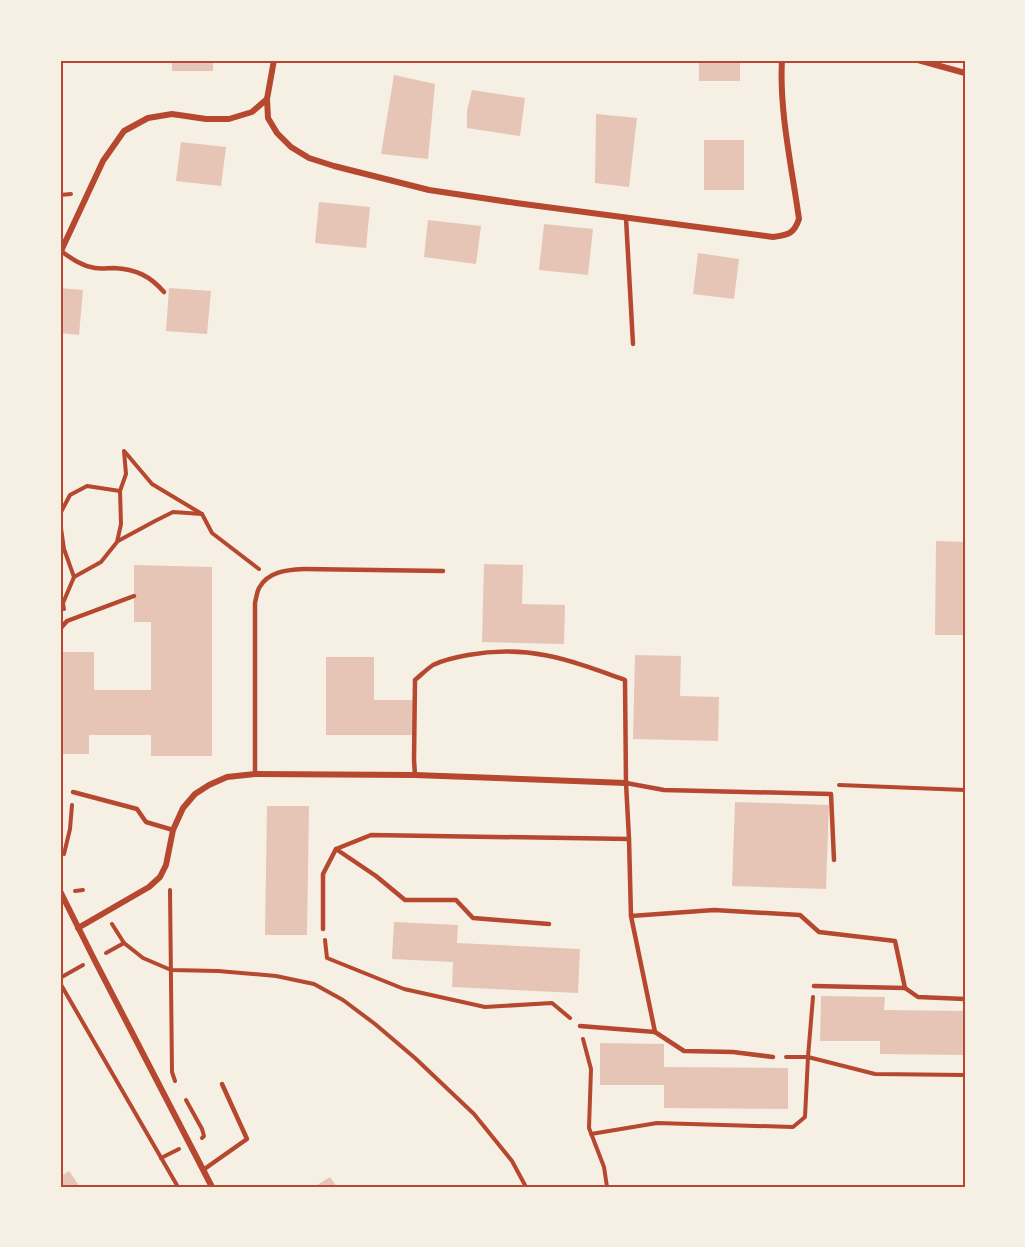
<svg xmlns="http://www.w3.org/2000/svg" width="1025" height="1247" font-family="Ubuntu,sans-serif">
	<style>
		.building { fill: #e6c5b7 }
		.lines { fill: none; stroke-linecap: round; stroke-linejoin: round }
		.path { stroke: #b5482f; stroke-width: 4 }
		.service { stroke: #b5482f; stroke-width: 4.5 }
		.minor { stroke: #b5482f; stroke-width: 6 }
		.neatline { fill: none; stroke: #b5482f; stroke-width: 2 }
	</style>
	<rect width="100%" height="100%" fill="#f6efe4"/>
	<!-- building -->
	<g class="building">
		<rect x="172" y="60" width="41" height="11"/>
		<rect x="699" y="60" width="41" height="21"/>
		<path d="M394 75 435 84 428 159 381 154Z"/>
		<path d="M472 90 525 98 520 136 467 128V111Z"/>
		<path d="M596 114 637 118 629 187 595 183Z"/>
		<rect x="704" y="140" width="40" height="50"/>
		<path d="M181 142 226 147 221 186 176 181Z"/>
		<path d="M319 202 370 207 366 248 315 243Z"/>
		<path d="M428 220 481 226 476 264 424 257Z"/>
		<path d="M544 224 593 229 588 275 539 270Z"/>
		<path d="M698 253 739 259 734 299 693 294Z"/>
		<path d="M60 288 83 290 79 335 60 333Z"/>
		<path d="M169 288 211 291 207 334 166 331Z"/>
		<path d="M936 541 965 542V635H935Z"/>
		<path d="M484 564 523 565 522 604 565 605 564 644 482 642Z"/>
		<path d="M134 565 212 567V756H151V735H89V754H60V652H94V690H151V622H134Z"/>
		<path d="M635 655 681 656 680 696 719 697 718 741 633 739Z"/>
		<path d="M326 657H374V700H415V735H326Z"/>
		<path d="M735 802 829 805 826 889 732 886Z"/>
		<path d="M267 806H309L307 935H265Z"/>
		<path d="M394 922 458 925 457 943 580 949 578 993 452 987 453 962 392 959Z"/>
		<path d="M821 996 885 997 884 1010 965 1011V1055L880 1054V1041H820Z"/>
		<path d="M600 1043 664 1044V1067L788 1068V1109L664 1108V1085H600Z"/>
		<path d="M69 1171 80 1187H60V1177Z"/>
		<path d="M330 1177 337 1187H314Z"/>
	</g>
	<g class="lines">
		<!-- path -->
		<g class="path">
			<path d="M60 195 71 194"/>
			<path d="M125 452 152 484 202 514 212 533 259 569"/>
			<path d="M60 514 70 495 87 486 120 491"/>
			<path d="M60 521 64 549 74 577"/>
			<path d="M118 541 155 521 173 512 202 514"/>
			<path d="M64 609 63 603 74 577 101 562 117 542 121 524 120 491 126 474 124 451"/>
			<path d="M839 785 965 790"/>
			<path d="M64 854 70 829 72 805"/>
			<path d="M170 890 172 1072 175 1081"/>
			<path d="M75 891 83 890"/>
			<path d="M112 924 124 943 143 958 171 970 218 971 276 976 314 984 343 1000 375 1024 415 1058 474 1114 512 1161 526 1187"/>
			<path d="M325 940 327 958 404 989 485 1007 552 1003 570 1018"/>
			<path d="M106 953 124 943"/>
			<path d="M60 978 83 965"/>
			<path d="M60 983 178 1187"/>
			<path d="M583 1039 591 1069 589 1128 604 1167 607 1187"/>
			<path d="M786 1057H808L813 997"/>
			<path d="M186 1100 202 1129 204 1136 202 1138"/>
			<path d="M591 1134 657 1123 793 1127 805 1117 808 1057 875 1074 965 1075"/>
			<path d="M161 1158 179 1149"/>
		</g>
		<!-- service -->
		<g class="service">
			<path d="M626 218 633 344"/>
			<path d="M60 253 61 251C72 259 82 266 95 268 101 269 108 268 114 268 136 269 150 276 164 292"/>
			<path d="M60 629 67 621 134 596"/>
			<path d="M255 774V603C256 598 257 592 259 588 268 571 287 570 304 569L443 571"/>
			<path d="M626 783 664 790 831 794 834 860"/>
			<path d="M73 792 137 809 146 822 173 830"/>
			<path d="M629 839 631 916 714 910 800 915 819 932 895 941 905 988 814 986"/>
			<path d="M336 849 376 876 405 900H456L473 918 549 924"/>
			<path d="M631 916 655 1032 684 1051 733 1052 773 1057"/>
			<path d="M323 929V874L336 849 371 835 629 839 626 783 625 680C570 660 528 644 468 655 457 657 443 660 433 665 427 669 421 675 415 680L414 760 415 775"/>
			<path d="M905 988 918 997 965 999"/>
			<path d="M580 1026 655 1032"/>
			<path d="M203 1170 247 1139 222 1084"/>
		</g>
		<!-- minor -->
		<g class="minor">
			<path d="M918 60 965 73"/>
			<path d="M267 99 268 118 277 133 291 147 309 158 334 166 429 190 516 203 773 237C788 235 794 234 799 219 792 168 779 111 782 60"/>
			<path d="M61 251 103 161 124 131 148 118 172 114 206 119H229L252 112 267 99 274 60"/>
			<path d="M60 891 94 959 212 1187"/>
			<path d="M78 928 149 887 160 877 166 865 173 830 183 808 195 794 209 785 227 777 255 774 415 775 626 783"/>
		</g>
	</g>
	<!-- border -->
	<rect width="1025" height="1247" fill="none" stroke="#f6efe4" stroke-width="123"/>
	<rect x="62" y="62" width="902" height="1124" class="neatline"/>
</svg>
